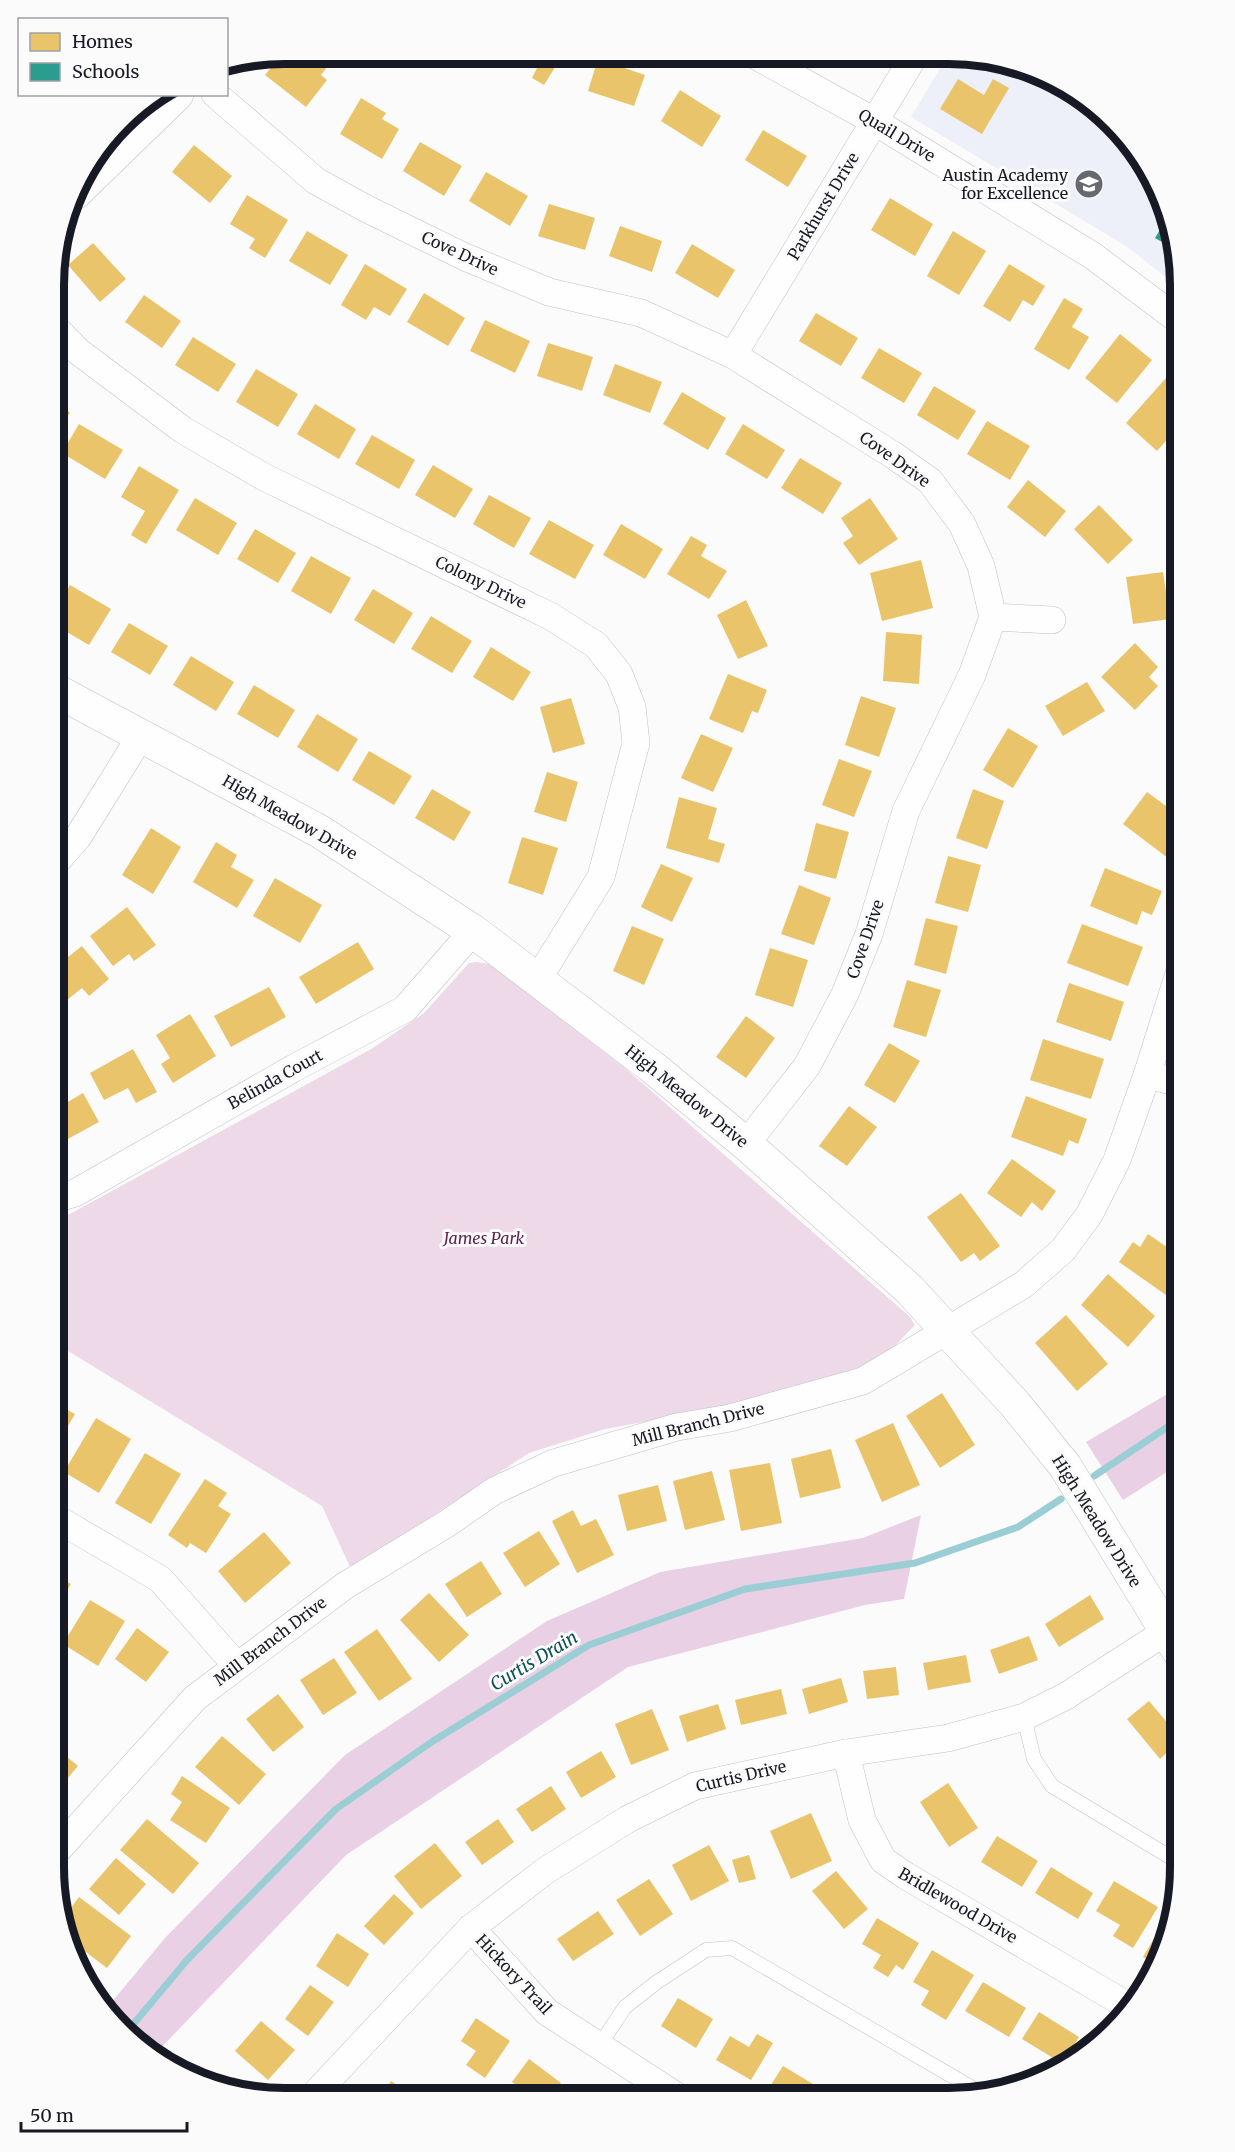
<svg xmlns="http://www.w3.org/2000/svg" width="1235" height="2152" font-family="Merriweather,serif">
	<style>
		.built { fill: #edf0f8 }
		.green { fill: #edd9e8 }
		.forest { fill: #ead0e4 }
		.homes { fill: #e9c46a }
		.schools { fill: #2a9d8f }
		.lines { fill: none; stroke-linecap: round; stroke-linejoin: round }
		.stream { stroke: #9aced4; stroke-width: 7 }
		.service-casing { stroke: #bec1c6; stroke-width: 15 }
		.minor-casing { stroke: #bec1c6; stroke-width: 28 }
		.tertiary-casing { stroke: #bec1c6; stroke-width: 34 }
		.service { stroke: #fefefe; stroke-width: 14 }
		.minor { stroke: #fefefe; stroke-width: 27 }
		.tertiary { stroke: #fefefe; stroke-width: 33 }
		.labels { text-anchor: middle; stroke-width: 6; stroke-linejoin: round; paint-order: stroke }
		.street-label { font-size: 16px; fill: #171a25; stroke: #fbfbfb }
		.poi-label { font-size: 16px; fill: #171a25; stroke: #fbfbfb; text-anchor: end }
		.park-label { font-size: 16px; font-style: italic; fill: #5b2352; stroke: #fbfbfb }
		.water-label { font-size: 18px; font-style: italic; fill: #0d5057; stroke: #fbfbfb }
		.rim { fill: none; stroke: #171a25; stroke-width: 8 }
	</style>
	<rect width="100%" height="100%" fill="#fbfbfb"/>
	<!-- built -->
	<path class="built" d="M946 58H994L1051 78 1102 111 1142 157 1169 211 1181 289 1126 246 911 117Z"/>
	<!-- green -->
	<path class="green" d="M477 962 489 964 625 1068 909 1316 915 1325 881 1360 840 1379 770 1399 605 1429 529 1453 351 1569 322 1506 55 1343V1218L70 1214 373 1048 424 1013 469 963Z"/>
	<!-- forest -->
	<g class="forest">
		<path d="M1181 1386V1463L1123 1500 1086 1442Z"/>
		<path d="M921 1515 904 1599 865 1605 628 1667 346 1855 154 2055 133 2041 106 2009 165 1938 345 1755 547 1621 660 1572 863 1538Z"/>
	</g>
	<!-- homes -->
	<g class="homes">
		<path d="M296 54 302 59 306 54H337L321 75 327 80 306 107 265 75 281 55Z"/>
		<path d="M520 55 562 56 544 85 532 78 538 66Z"/>
		<path d="M598 59 645 75 634 106 588 91Z"/>
		<path d="M958 79 984 95 993 79 1009 88 982 134 940 109Z"/>
		<path d="M680 90 721 116 702 147 661 121Z"/>
		<path d="M361 98 386 113 382 119 399 129 382 159 340 134Z"/>
		<path d="M763 130 807 156 788 187 745 160Z"/>
		<path d="M420 142 462 166 444 196 403 171Z"/>
		<path d="M194 145 232 176 210 203 172 172Z"/>
		<path d="M486 172 528 196 510 226 469 201Z"/>
		<path d="M247 195 288 220 265 258 249 248 255 239 230 224Z"/>
		<path d="M890 198 933 224 915 256 871 230Z"/>
		<path d="M549 204 595 218 585 250 538 236Z"/>
		<path d="M620 226 662 241 652 272 609 256Z"/>
		<path d="M307 231 348 255 330 285 289 261Z"/>
		<path d="M953 231 986 251 959 295 927 276Z"/>
		<path d="M93 243 126 279 100 302 68 265Z"/>
		<path d="M692 244 735 270 718 298 675 273Z"/>
		<path d="M365 264 407 289 390 316 374 307 366 320 341 305Z"/>
		<path d="M1009 264 1045 286 1033 306 1023 300 1010 322 983 306Z"/>
		<path d="M424 293 465 318 448 346 407 322Z"/>
		<path d="M144 295 181 321 162 348 125 322Z"/>
		<path d="M1064 298 1083 309 1072 327 1089 337 1069 370 1034 349Z"/>
		<path d="M816 313 858 338 841 366 799 341Z"/>
		<path d="M485 320 530 341 515 373 470 351Z"/>
		<path d="M1120 334 1152 360 1117 403 1085 378Z"/>
		<path d="M193 337 236 364 218 392 175 365Z"/>
		<path d="M548 343 593 357 582 391 537 376Z"/>
		<path d="M879 348 922 373 904 403 861 378Z"/>
		<path d="M615 364 662 382 650 413 603 395Z"/>
		<path d="M256 369 298 394 278 427 236 402Z"/>
		<path d="M1166 378 1181 391V424L1157 451 1126 423Z"/>
		<path d="M934 386 976 411 958 440 917 415Z"/>
		<path d="M682 392 726 418 708 450 663 424Z"/>
		<path d="M56 400 70 413 56 428Z"/>
		<path d="M315 404 356 429 339 459 297 434Z"/>
		<path d="M987 421 1030 446 1010 480 967 454Z"/>
		<path d="M79 424 123 450 105 479 62 453Z"/>
		<path d="M743 424 785 450 767 479 725 454Z"/>
		<path d="M372 435 415 460 399 489 355 464Z"/>
		<path d="M800 458 842 483 823 514 781 488Z"/>
		<path d="M433 465 473 489 455 518 415 495Z"/>
		<path d="M139 466 179 490 146 544 131 535 145 511 121 497Z"/>
		<path d="M1028 480 1066 511 1045 537 1007 507Z"/>
		<path d="M489 495 531 518 514 548 473 524Z"/>
		<path d="M195 498 237 523 218 555 176 530Z"/>
		<path d="M870 498 898 539 859 565 843 543 853 536 841 518Z"/>
		<path d="M1099 505 1133 540 1108 564 1074 529Z"/>
		<path d="M549 520 594 545 575 579 529 554Z"/>
		<path d="M621 524 663 549 645 579 603 555Z"/>
		<path d="M255 529 296 553 278 583 237 559Z"/>
		<path d="M691 536 707 545 701 556 727 571 709 599 667 574Z"/>
		<path d="M311 556 351 578 331 614 291 591Z"/>
		<path d="M921 560 933 608 882 621 870 573Z"/>
		<path d="M1163 572 1170 619 1133 624 1126 577Z"/>
		<path d="M70 585 111 609 89 645 55 625 56 609Z"/>
		<path d="M373 589 413 613 394 644 354 620Z"/>
		<path d="M746 600 768 646 738 659 717 615Z"/>
		<path d="M431 616 472 641 452 673 411 649Z"/>
		<path d="M129 623 168 646 150 675 111 652Z"/>
		<path d="M886 632 922 635 919 684 883 681Z"/>
		<path d="M1135 643 1158 667 1149 677 1158 686 1135 710 1101 677Z"/>
		<path d="M491 647 531 672 513 701 473 677Z"/>
		<path d="M191 656 234 682 216 711 173 685Z"/>
		<path d="M728 674 767 690 758 713 752 711 743 733 709 719Z"/>
		<path d="M1087 682 1105 711 1063 736 1045 706Z"/>
		<path d="M254 685 295 710 278 738 237 714Z"/>
		<path d="M861 696 896 708 879 757 845 745Z"/>
		<path d="M571 698 585 744 553 753 540 707Z"/>
		<path d="M317 714 358 739 338 772 297 747Z"/>
		<path d="M1008 728 1038 746 1013 788 983 770Z"/>
		<path d="M701 734 733 748 713 792 681 778Z"/>
		<path d="M369 751 412 776 394 805 352 780Z"/>
		<path d="M839 759 872 771 854 817 822 805Z"/>
		<path d="M547 772 578 782 566 822 534 812Z"/>
		<path d="M432 789 471 812 454 841 415 818Z"/>
		<path d="M973 789 1004 801 987 849 956 838Z"/>
		<path d="M1147 792 1181 817V859L1177 865 1123 824Z"/>
		<path d="M679 797 717 808 708 839 725 844 719 863 666 848Z"/>
		<path d="M816 823 849 832 836 879 804 871Z"/>
		<path d="M151 828 181 847 153 894 122 875Z"/>
		<path d="M522 837 558 848 543 895 508 883Z"/>
		<path d="M216 842 237 855 231 867 254 880 237 908 193 882Z"/>
		<path d="M948 856 981 865 968 912 935 903Z"/>
		<path d="M661 864 693 878 672 922 641 907Z"/>
		<path d="M1105 868 1162 891 1152 915 1142 911 1137 925 1090 906Z"/>
		<path d="M275 878 322 905 300 943 253 916Z"/>
		<path d="M799 885 831 898 814 945 781 934Z"/>
		<path d="M127 907 156 945 134 961 129 954 113 966 90 936Z"/>
		<path d="M926 918 958 926 946 974 914 965Z"/>
		<path d="M1082 924 1143 947 1128 986 1067 963Z"/>
		<path d="M632 926 664 939 644 985 613 971Z"/>
		<path d="M358 942 374 969 316 1004 299 977Z"/>
		<path d="M82 946 109 979 89 996 82 988 67 1000 55 986V952L63 961Z"/>
		<path d="M770 948 808 960 793 1007 755 995Z"/>
		<path d="M907 980 941 990 926 1037 893 1027Z"/>
		<path d="M1069 983 1124 1002 1111 1041 1056 1022Z"/>
		<path d="M269 987 286 1017 231 1047 214 1016Z"/>
		<path d="M190 1014 216 1056 173 1083 161 1064 170 1058 156 1035Z"/>
		<path d="M746 1016 775 1038 746 1078 716 1057Z"/>
		<path d="M1043 1039 1104 1059 1091 1099 1030 1080Z"/>
		<path d="M889 1043 920 1061 895 1103 864 1085Z"/>
		<path d="M133 1049 157 1092 136 1103 128 1088 104 1100 90 1073Z"/>
		<path d="M83 1093 99 1122 55 1146V1096L61 1106Z"/>
		<path d="M1026 1096 1087 1119 1078 1144 1069 1140 1063 1156 1011 1137Z"/>
		<path d="M849 1106 877 1127 847 1166 819 1146Z"/>
		<path d="M1012 1159 1056 1191 1042 1211 1032 1202 1021 1217 987 1193Z"/>
		<path d="M1180 1164H1181V1198L1171 1195Z"/>
		<path d="M961 1193 1000 1246 980 1261 974 1253 961 1262 927 1217Z"/>
		<path d="M1148 1234 1181 1257V1275L1166 1295 1119 1262 1133 1242 1140 1247Z"/>
		<path d="M1108 1274 1155 1316 1128 1347 1081 1305Z"/>
		<path d="M1066 1315 1108 1364 1077 1391 1035 1343Z"/>
		<path d="M55 1390 67 1397 62 1407 75 1414 55 1448Z"/>
		<path d="M942 1393 975 1445 940 1468 906 1416Z"/>
		<path d="M96 1418 131 1439 99 1493 64 1472Z"/>
		<path d="M893 1423 920 1485 882 1502 855 1440Z"/>
		<path d="M831 1449 841 1488 800 1498 791 1459Z"/>
		<path d="M145 1453 181 1474 151 1524 115 1503Z"/>
		<path d="M770 1463 782 1523 741 1531 729 1470Z"/>
		<path d="M712 1471 725 1520 685 1530 673 1481Z"/>
		<path d="M205 1479 227 1493 218 1506 231 1514 206 1553 190 1543 187 1548 168 1535Z"/>
		<path d="M658 1485 667 1521 627 1531 618 1495Z"/>
		<path d="M573 1510 581 1526 596 1519 614 1555 577 1573 552 1521Z"/>
		<path d="M1181 1526V1552L1169 1534Z"/>
		<path d="M539 1531 560 1564 525 1587 503 1553Z"/>
		<path d="M264 1532 291 1563 245 1603 218 1571Z"/>
		<path d="M481 1561 502 1594 467 1617 445 1584Z"/>
		<path d="M54 1574 71 1584 54 1612Z"/>
		<path d="M429 1593 469 1635 439 1662 400 1620Z"/>
		<path d="M1090 1595 1104 1619 1059 1647 1045 1624Z"/>
		<path d="M90 1600 125 1621 98 1666 63 1644Z"/>
		<path d="M137 1628 169 1652 146 1682 115 1659Z"/>
		<path d="M377 1629 412 1679 379 1701 344 1652Z"/>
		<path d="M1029 1636 1038 1660 999 1674 990 1650Z"/>
		<path d="M966 1655 971 1682 928 1690 923 1663Z"/>
		<path d="M334 1658 357 1693 323 1715 300 1680Z"/>
		<path d="M896 1667 899 1695 867 1699 863 1671Z"/>
		<path d="M841 1678 848 1702 809 1714 802 1689Z"/>
		<path d="M781 1689 787 1714 741 1725 735 1700Z"/>
		<path d="M278 1694 304 1727 273 1752 246 1719Z"/>
		<path d="M1149 1701 1181 1739 1160 1759 1127 1719Z"/>
		<path d="M718 1704 726 1729 687 1742 679 1716Z"/>
		<path d="M652 1709 669 1750 631 1765 615 1724Z"/>
		<path d="M222 1736 266 1774 239 1805 195 1767Z"/>
		<path d="M54 1746 78 1766 54 1794Z"/>
		<path d="M601 1751 616 1777 581 1798 566 1772Z"/>
		<path d="M1181 1769V1790L1172 1784Z"/>
		<path d="M182 1776 230 1808 206 1843 170 1820 182 1802 171 1794Z"/>
		<path d="M948 1783 978 1828 949 1847 920 1802Z"/>
		<path d="M551 1786 566 1809 532 1832 516 1809Z"/>
		<path d="M811 1813 832 1861 791 1879 770 1831Z"/>
		<path d="M147 1819 199 1863 173 1894 120 1850Z"/>
		<path d="M498 1819 514 1842 482 1865 465 1842Z"/>
		<path d="M997 1836 1038 1861 1022 1887 981 1862Z"/>
		<path d="M435 1843 462 1876 421 1909 394 1876Z"/>
		<path d="M709 1845 729 1881 691 1901 672 1865Z"/>
		<path d="M749 1855 756 1879 739 1883 732 1860Z"/>
		<path d="M116 1858 146 1884 119 1915 89 1889Z"/>
		<path d="M1051 1867 1093 1893 1078 1919 1035 1893Z"/>
		<path d="M836 1871 868 1909 844 1929 812 1891Z"/>
		<path d="M649 1879 673 1914 640 1936 616 1900Z"/>
		<path d="M1114 1881 1158 1907 1133 1948 1113 1936 1120 1925 1096 1911Z"/>
		<path d="M394 1894 414 1913 384 1945 364 1926Z"/>
		<path d="M79 1897 131 1936 107 1968 66 1937 63 1919Z"/>
		<path d="M598 1911 614 1934 573 1961 557 1939Z"/>
		<path d="M877 1918 919 1943 903 1970 896 1965 888 1977 873 1968 881 1955 862 1944Z"/>
		<path d="M1162 1925 1169 1929 1163 1955 1157 1965 1143 1957Z"/>
		<path d="M337 1933 369 1954 348 1987 316 1966Z"/>
		<path d="M932 1950 974 1975 946 2020 921 2005 929 1991 913 1982Z"/>
		<path d="M74 1956 92 1971 85 1979Z"/>
		<path d="M983 1982 1026 2008 1009 2037 965 2011Z"/>
		<path d="M310 1985 334 2002 308 2036 285 2019Z"/>
		<path d="M678 1998 713 2019 696 2048 661 2026Z"/>
		<path d="M1039 2012 1079 2037 1063 2064 1022 2039Z"/>
		<path d="M476 2018 510 2041 485 2078 466 2065 476 2051 461 2041Z"/>
		<path d="M261 2021 295 2050 268 2080 235 2051Z"/>
		<path d="M757 2034 773 2043 751 2080 716 2060 730 2036 749 2047Z"/>
		<path d="M529 2059 561 2083 551 2097H528L530 2095 512 2082Z"/>
		<path d="M783 2066 818 2087 812 2098 778 2097 767 2091Z"/>
		<path d="M234 2077 254 2096 224 2087Z"/>
		<path d="M391 2081 414 2096H381Z"/>
	</g>
	<!-- schools -->
	<path class="schools" d="M1169 215 1175 249 1155 238Z"/>
	<g class="lines">
		<!-- stream -->
		<g class="stream">
			<path d="M1094 1476 1181 1418"/>
			<path d="M126 2033 187 1960 336 1809 433 1741 589 1645 745 1589 915 1563 1018 1527 1061 1499"/>
		</g>
		<!-- service casing -->
		<g class="service-casing">
			<g id="service">
				<path d="M1024 1717 1034 1759 1052 1786 1180 1863"/>
				<path d="M599 2046 625 2007 657 1982 706 1950 732 1948 981 2093"/>
			</g>
		</g>
		<!-- minor casing -->
		<g class="minor-casing">
			<g id="minor">
				<path d="M758 57 874 121 1093 256 1181 322"/>
				<path d="M215 94 316 181 367 209 465 257 549 292 641 313 733 355 893 455 930 481 962 524 981 566 993 617 972 675 906 811 869 934 845 994 807 1066 746 1144"/>
				<path d="M56 329 79 352 183 430 264 477 550 616 596 645 619 674 632 707 636 743 601 877 538 979"/>
				<path d="M733 355 913 58"/>
				<path d="M993 617 1052 620"/>
				<path d="M55 863 78 837 142 734"/>
				<path d="M1147 1075 1181 1083"/>
				<path d="M55 1199 75 1193 294 1068 405 1009 473 931"/>
				<path d="M54 1517 160 1579 237 1666"/>
				<path d="M846 1753 862 1820 883 1860 906 1876 1132 2008"/>
				<path d="M54 1854 195 1698 346 1585 448 1523 494 1491 554 1463 677 1427 730 1418 863 1381 1023 1285 1063 1250 1089 1215 1117 1160 1147 1075 1181 967"/>
				<path d="M471 1928 547 2012 678 2097"/>
				<path d="M313 2096 471 1928 545 1871 628 1819 695 1786 846 1753 948 1738 1024 1717 1066 1696 1181 1622"/>
			</g>
		</g>
		<!-- tertiary casing -->
		<g class="tertiary-casing">
			<g id="tertiary">
				<path d="M75 193 177 94"/>
				<path d="M55 690 319 831 473 931 651 1066 746 1144 909 1289 1015 1404 1065 1466 1181 1655"/>
			</g>
		</g>
		<!-- service -->
		<use href="#service" class="service"/>
		<!-- minor -->
		<use href="#minor" class="minor"/>
		<!-- tertiary -->
		<use href="#tertiary" class="tertiary"/>
	</g>
	<!-- icons -->
	<defs>
		<g id="school-disc" transform="scale(1.5)"><circle r="9.5" fill="#676970" stroke="#fbfbfb"/><path d="M0-5L7-2L0 1L-7-2ZM-4 1L0 2.5L4 1V4Q0 6-4 4Z" fill="#fff"/></g>
	</defs>
	<g fill-rule="evenodd">
		<use href="#school-disc" x="1089" y="184"/>
	</g>
	<g class="labels">
		<!-- street labels -->
		<g class="street-label">
			<text transform="translate(897 135) rotate(31)" y="6">Quail Drive</text>
			<text transform="translate(823 206) rotate(-59)" y="6">Parkhurst Drive</text>
			<text transform="translate(460 253) rotate(25)" y="6">Cove Drive</text>
			<text transform="translate(895 459) rotate(36)" y="6">Cove Drive</text>
			<text transform="translate(481 582) rotate(26)" y="6">Colony Drive</text>
			<text transform="translate(290 817) rotate(30)" y="6">High Meadow Drive</text>
			<text transform="translate(865 939) rotate(-71)" y="6">Cove Drive</text>
			<text transform="translate(275 1079) rotate(-29)" y="6">Belinda Court</text>
			<text transform="translate(687 1096) rotate(39)" y="6">High Meadow Drive</text>
			<text transform="translate(698 1424) rotate(-14)" y="6">Mill Branch Drive</text>
			<text transform="translate(1097 1521) rotate(58)" y="6">High Meadow Drive</text>
			<text transform="translate(270 1641) rotate(-37)" y="6">Mill Branch Drive</text>
			<text transform="translate(741 1776) rotate(-13)" y="6">Curtis Drive</text>
			<text transform="translate(958 1905) rotate(30)" y="6">Bridlewood Drive</text>
			<text transform="translate(514 1974) rotate(47)" y="6">Hickory Trail</text>
		</g>
		<!-- poi labels -->
		<g class="poi-label">
			<text x="1068" y="181">Austin Academy<tspan x="1068" dy="18">for Excellence</tspan></text>
		</g>
		<!-- park labels -->
		<g class="park-label">
			<text x="484" y="1244">James Park</text>
		</g>
		<!-- water labels -->
		<g class="water-label">
			<text transform="translate(534 1661) rotate(-31)" y="6">Curtis Drain</text>
		</g>
	</g>
	<!-- crop -->
	<path d="M0 0H1235V2152H0ZM285 64H949A221 221 0 0 1 1170 285V1867A221 221 0 0 1 949 2088H285A221 221 0 0 1 64 1867V285A221 221 0 0 1 285 64Z" fill="#fbfbfb" fill-rule="evenodd"/>
	<path class="rim" d="M285 64H949A221 221 0 0 1 1170 285V1867A221 221 0 0 1 949 2088H285A221 221 0 0 1 64 1867V285A221 221 0 0 1 285 64Z"/>
	<!-- legend -->
	<rect x="18" y="18" width="210" height="78" fill="#fbfbfb" stroke="#a0a1a5" stroke-width="1.5"/>
	<rect x="30" y="33" width="30" height="18" fill="#e9c46a" stroke="#a0a1a5" stroke-width="1.5"/>
	<text x="72" y="48" font-size="18" fill="#171a25">Homes</text>
	<rect x="30" y="63" width="30" height="18" fill="#2a9d8f" stroke="#a0a1a5" stroke-width="1.5"/>
	<text x="72" y="78" font-size="18" fill="#171a25">Schools</text>
	<!-- scale -->
	<path d="M21 2122v9h166v-9" fill="none" stroke="#171a25" stroke-width="3"/>
	<text x="30" y="2122" font-size="18" fill="#171a25" stroke="#fbfbfb" stroke-width="4.5" paint-order="stroke">50 m</text>
</svg>
